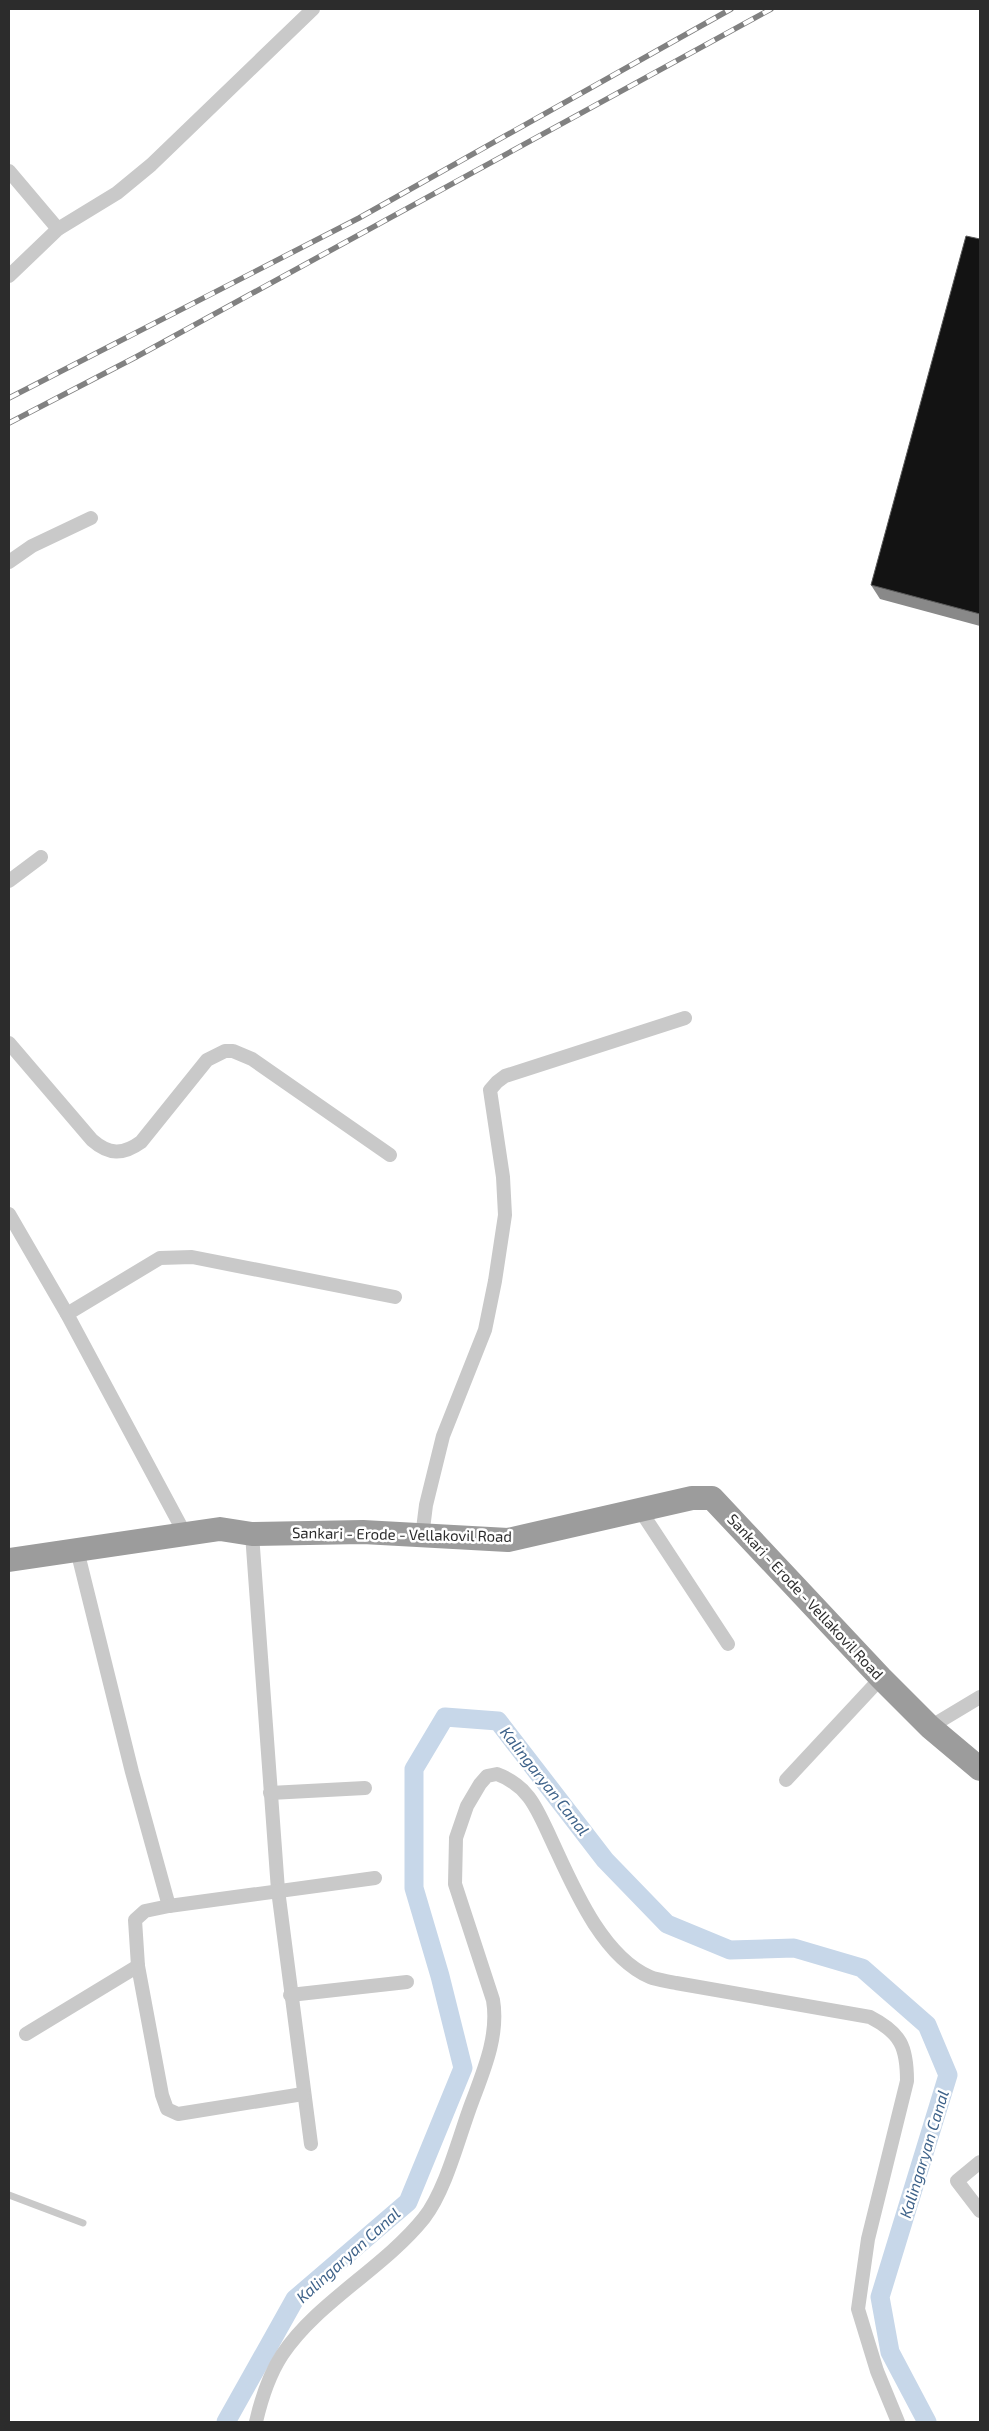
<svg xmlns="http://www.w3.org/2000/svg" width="989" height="2431" font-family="'Exo 2',sans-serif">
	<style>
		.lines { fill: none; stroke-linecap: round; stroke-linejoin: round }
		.canal { stroke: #c7d7e9; stroke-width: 19 }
		.service { stroke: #c9c9c9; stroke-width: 7 }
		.minor { stroke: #c9c9c9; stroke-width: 14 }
		.trunk { stroke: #9c9c9c; stroke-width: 24 }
		.rail-casing { stroke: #818181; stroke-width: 5.5 }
		.rail { stroke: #fff; stroke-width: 4; stroke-dasharray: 11; stroke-linecap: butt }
		.wall { fill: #898989 }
		.building { fill: #131313; stroke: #5a5a5a }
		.labels { text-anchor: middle; stroke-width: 5; stroke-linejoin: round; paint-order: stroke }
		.street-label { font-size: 15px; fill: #2c2c2c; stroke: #fff }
		.water-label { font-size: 16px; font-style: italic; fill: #3f638a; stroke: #fff }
	</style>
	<rect width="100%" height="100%" fill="#fff"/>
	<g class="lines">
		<!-- canal -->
		<path class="canal" d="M226 2422 295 2299 408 2202 463 2068 440 1976 414 1888V1769L445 1717 498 1721 605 1860 667 1924 730 1950 794 1948 862 1968 927 2025 948 2075 880 2297 890 2352 927 2422"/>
		<!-- service -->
		<path class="service" d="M9 2195 83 2223"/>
		<!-- minor -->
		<g class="minor">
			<path d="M9 171 58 229"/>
			<path d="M9 276 58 229 117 193 151 165 313 9"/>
			<path d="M9 562 32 546 91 518"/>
			<path d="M9 881 41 857"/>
			<path d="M9 1043 92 1140C109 1155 123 1155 141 1142L207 1060 225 1051H233L252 1059 390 1155"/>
			<path d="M9 1214 67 1314 185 1534"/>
			<path d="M67 1314 160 1258 192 1257 395 1297"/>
			<path d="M640 1510 728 1644"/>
			<path d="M252 1534 278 1890 311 2144"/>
			<path d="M422 1537 426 1505 443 1436 485 1330 495 1281 505 1215 503 1177 490 1090 497 1082 505 1076 685 1018"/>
			<path d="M77 1550 132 1772 169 1906"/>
			<path d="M930 1727 980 1697"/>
			<path d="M786 1780 881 1678"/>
			<path d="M270 1793 365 1788"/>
			<path d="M290 1995 407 1982"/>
			<path d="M26 2034 138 1966"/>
			<path d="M303 2094 178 2114 167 2109 162 2095 138 1966 135 1920 145 1911 169 1906 375 1878"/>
			<path d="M980 2162 957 2181 980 2211"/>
			<path d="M256 2422C261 2400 269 2375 282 2355 317 2302 383 2269 424 2218 446 2190 459 2136 472 2102 484 2070 499 2035 493 2000L455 1884 456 1838 467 1806 480 1784 487 1776 497 1774C529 1786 537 1809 551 1839 572 1884 601 1956 650 1977 657 1980 667 1981 676 1983L870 2017C901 2033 907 2047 907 2081L868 2239 858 2309 877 2371 898 2422"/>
		</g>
		<!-- trunk -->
		<path class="trunk" d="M9 1560 220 1529 252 1534 363 1532 508 1540 692 1498H712L881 1678 930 1727 980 1769"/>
		<!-- rail casing -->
		<g class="rail-casing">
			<g id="rail">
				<path d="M9 398 359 218 731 9"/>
				<path d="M9 423 136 357 771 9"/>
			</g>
		</g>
		<!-- rail -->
		<use href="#rail" class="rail"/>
	</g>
	<!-- wall -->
	<path class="wall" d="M980 239V626L880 599 871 585Z"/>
	<!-- building -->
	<path class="building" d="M966 236 980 239V614L871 585Z"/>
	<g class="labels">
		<!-- street labels -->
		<g class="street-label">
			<text transform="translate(402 1535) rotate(1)" y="5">Sankari - Erode - Vellakovil Road</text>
			<text transform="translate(805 1597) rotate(47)" y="5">Sankari - Erode - Vellakovil Road</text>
		</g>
		<!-- water labels -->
		<g class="water-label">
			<text transform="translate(545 1781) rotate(52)" y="6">Kalingaryan Canal</text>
			<text transform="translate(924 2154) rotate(-73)" y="6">Kalingaryan Canal</text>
			<text transform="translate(348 2255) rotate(-42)" y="6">Kalingaryan Canal</text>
		</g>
	</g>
	<!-- border -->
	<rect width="989" height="2431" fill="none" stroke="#2c2c2c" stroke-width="20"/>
</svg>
